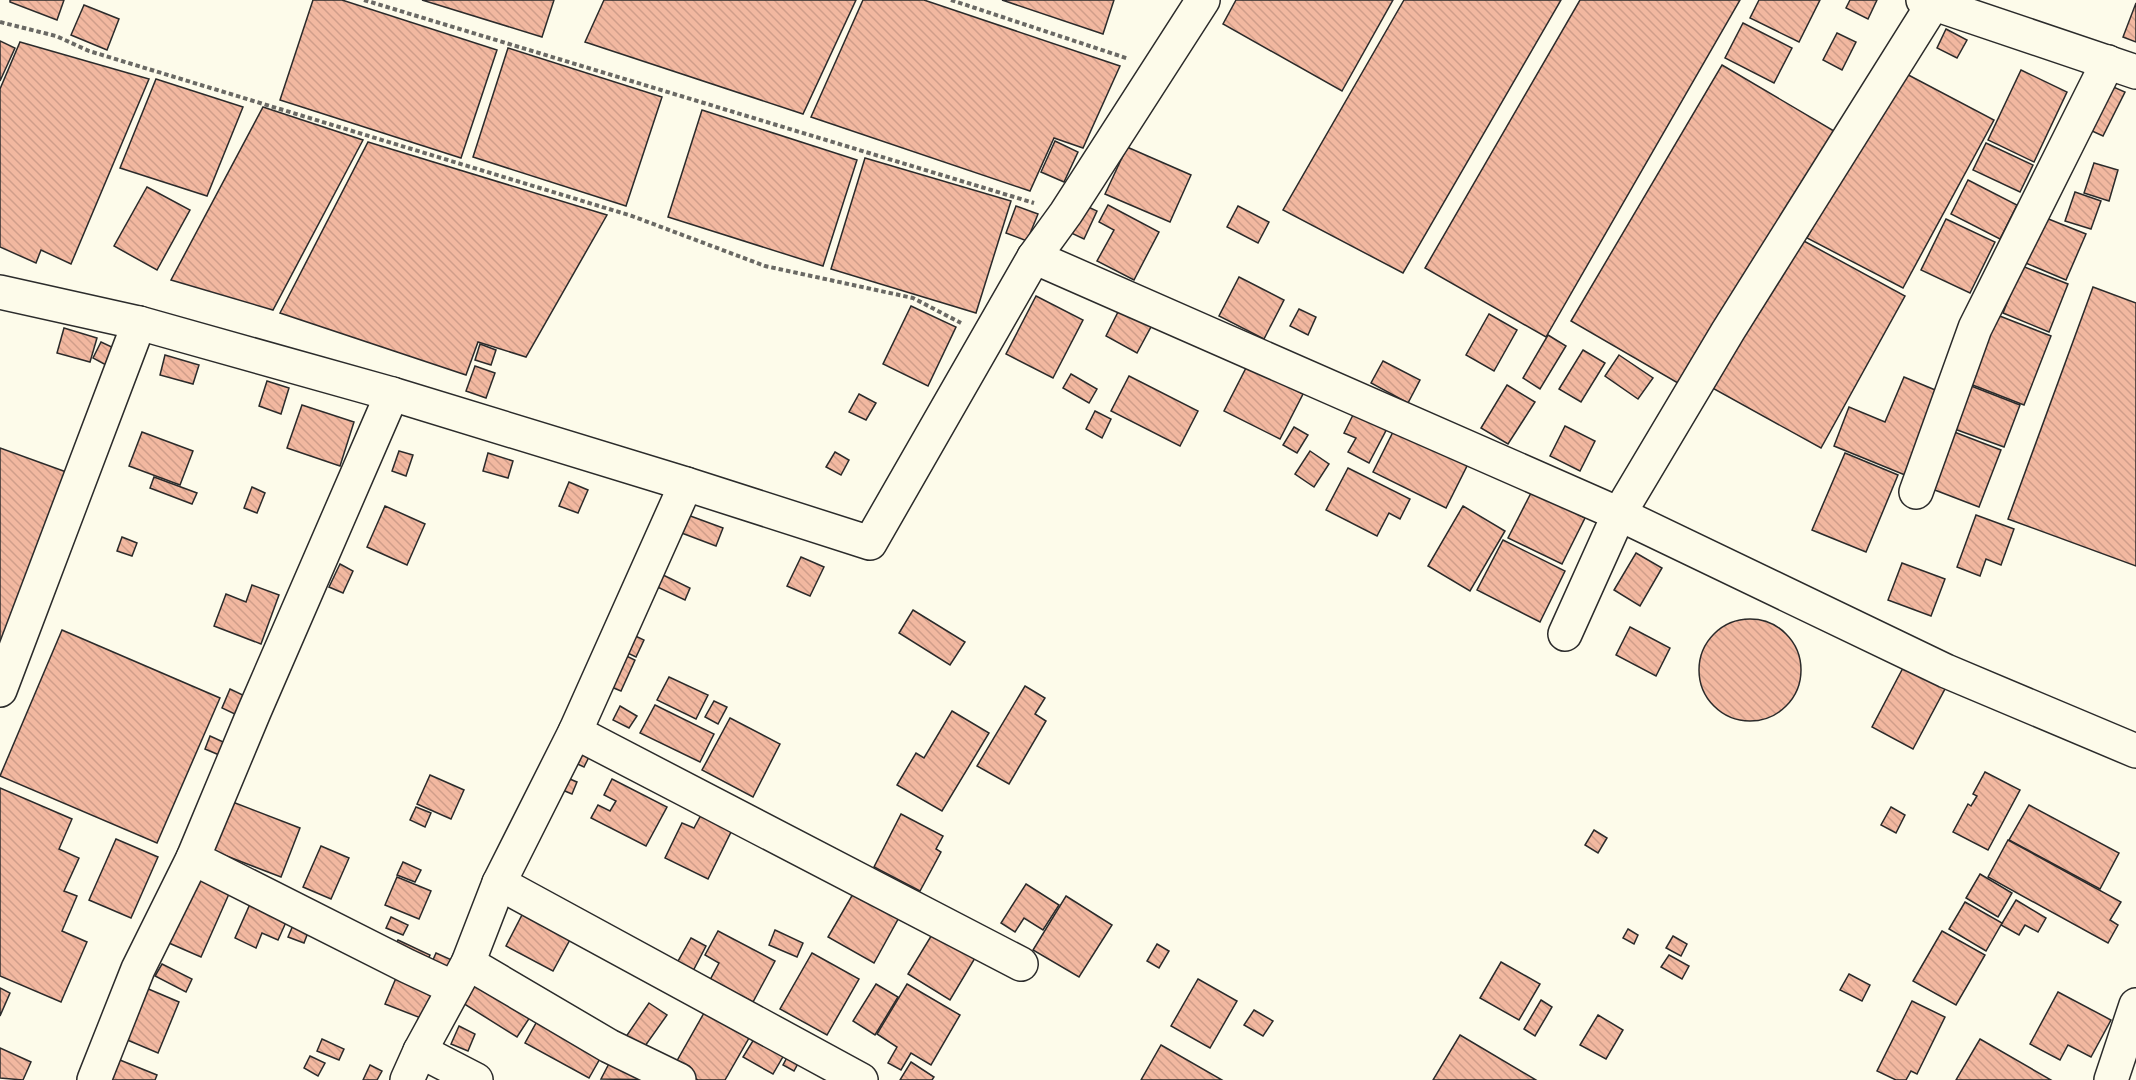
<svg xmlns="http://www.w3.org/2000/svg" width="2136" height="1080" font-family="Cabin,sans-serif">
	<style>
		.building { fill: url(#building-back-hatch); stroke: #2b2b2b; stroke-width: 1.5 }
		.lines { fill: none; stroke-linecap: round; stroke-linejoin: round }
		.minor-casing { stroke: #2b2b2b; stroke-width: 36 }
		.path { stroke: #6a6964; stroke-width: 4; stroke-dasharray: 4.5 3; stroke-linecap: butt }
		.minor { stroke: #fdfbea; stroke-width: 33 }
	</style>
	<defs>
		<pattern id="building-back-hatch" width="6" height="6" patternUnits="userSpaceOnUse" patternTransform="scale(1.5)"><rect width="6" height="6" fill="#f2b8a0"/><path d="M-1 5l2 2M0 0l6 6M5-1l2 2" fill="none" stroke="#d09e8a"/></pattern>
	</defs>
	<rect width="100%" height="100%" fill="#fdfbea"/>
	<!-- building -->
	<g class="building">
		<path d="M10 0H64L57 20 10 2Z"/>
		<path d="M313 0H342L497 50 461 158 280 100Z"/>
		<path d="M422 0H554L542 37Z"/>
		<path d="M604 0H856L803 114 585 42Z"/>
		<path d="M863 0H924L1120 66 1083 148 1054 138 1030 191 811 117Z"/>
		<path d="M1002 0H1114L1103 34Z"/>
		<path d="M1236 0H1393L1342 91 1223 24Z"/>
		<path d="M1404 0H1561L1403 273 1283 210Z"/>
		<path d="M1580 0H1740L1546 337 1425 268Z"/>
		<path d="M1759 0H1820L1799 42 1750 18Z"/>
		<path d="M1850 0H1877L1868 19 1846 8Z"/>
		<path d="M2136 3V42L2123 37Z"/>
		<path d="M84 5 119 19 107 50 71 35Z"/>
		<path d="M1743 23 1792 48 1774 83 1725 58Z"/>
		<path d="M1946 29 1967 40 1957 58 1937 48Z"/>
		<path d="M1837 33 1856 42 1842 70 1823 60Z"/>
		<path d="M0 41 15 48 0 81Z"/>
		<path d="M20 42 149 79 71 264 41 250 36 263 0 247V89Z"/>
		<path d="M508 48 662 97 626 206 473 157Z"/>
		<path d="M1722 65 1834 131 1683 386 1571 321Z"/>
		<path d="M1897 69 1994 120 1903 288 1807 238Z"/>
		<path d="M2021 70 2067 92 2034 162 1988 140Z"/>
		<path d="M156 79 243 107 207 196 120 168Z"/>
		<path d="M2102 82 2125 92 2103 136 2081 126Z"/>
		<path d="M263 107 363 140 273 310 171 280Z"/>
		<path d="M702 110 857 160 823 266 668 217Z"/>
		<path d="M1055 141 1078 152 1064 182 1041 172Z"/>
		<path d="M368 142 607 215 526 357 478 342 466 375 280 313Z"/>
		<path d="M1986 143 2033 165 2020 192 1973 170Z"/>
		<path d="M1127 147 1191 175 1170 222 1105 194Z"/>
		<path d="M865 158 1011 201 976 313 831 269Z"/>
		<path d="M2094 163 2118 170 2109 201 2084 193Z"/>
		<path d="M1968 180 2017 205 2000 239 1951 214Z"/>
		<path d="M147 187 190 210 157 270 114 246Z"/>
		<path d="M2075 192 2101 201 2091 229 2065 221Z"/>
		<path d="M1082 204 1097 211 1084 239 1069 232Z"/>
		<path d="M1108 205 1159 232 1134 280 1097 261 1114 230 1099 222Z"/>
		<path d="M1016 206 1038 214 1027 241 1006 233Z"/>
		<path d="M1238 206 1269 222 1258 243 1227 227Z"/>
		<path d="M2041 216 2086 234 2066 280 2021 261Z"/>
		<path d="M1946 219 1995 242 1970 293 1921 270Z"/>
		<path d="M1791 234 1905 296 1821 448 1707 385Z"/>
		<path d="M2022 266 2068 284 2049 332 2003 313Z"/>
		<path d="M1239 277 1284 300 1264 339 1219 316Z"/>
		<path d="M2093 287 2136 303V566L2008 519Z"/>
		<path d="M1036 296 1083 320 1053 378 1006 354Z"/>
		<path d="M911 306 956 327 928 386 883 364Z"/>
		<path d="M1120 308 1152 325 1137 353 1106 336Z"/>
		<path d="M1299 309 1316 317 1308 335 1290 326Z"/>
		<path d="M1992 313 2051 336 2024 405 1965 382Z"/>
		<path d="M1489 314 1517 330 1494 371 1466 355Z"/>
		<path d="M64 328 97 338 90 362 57 353Z"/>
		<path d="M1548 335 1566 346 1540 389 1523 378Z"/>
		<path d="M101 342 114 348 106 365 93 358Z"/>
		<path d="M480 344 496 350 491 365 475 360Z"/>
		<path d="M1583 350 1605 363 1581 402 1559 389Z"/>
		<path d="M165 355 199 365 193 384 160 375Z"/>
		<path d="M1619 355 1653 378 1638 399 1605 376Z"/>
		<path d="M1383 361 1420 380 1408 403 1371 383Z"/>
		<path d="M475 366 495 373 486 398 466 391Z"/>
		<path d="M1247 366 1303 394 1280 439 1224 411Z"/>
		<path d="M1071 374 1097 389 1089 403 1063 388Z"/>
		<path d="M1129 376 1198 411 1180 446 1111 411Z"/>
		<path d="M1904 377 1940 392 1905 475 1834 446 1849 407 1885 422Z"/>
		<path d="M267 381 289 388 281 414 259 406Z"/>
		<path d="M1966 384 2020 405 2004 447 1949 427Z"/>
		<path d="M1507 385 1535 402 1508 444 1481 428Z"/>
		<path d="M859 394 876 403 866 420 849 412Z"/>
		<path d="M302 405 354 422 340 466 287 448Z"/>
		<path d="M1358 405 1391 421 1369 463 1348 452 1356 438 1344 433Z"/>
		<path d="M1095 411 1111 419 1102 438 1086 429Z"/>
		<path d="M1397 424 1470 460 1446 508 1373 472Z"/>
		<path d="M1565 426 1595 441 1580 471 1550 456Z"/>
		<path d="M1294 427 1308 435 1297 453 1283 445Z"/>
		<path d="M1949 430 2001 450 1979 507 1927 487Z"/>
		<path d="M142 432 193 451 180 485 129 466Z"/>
		<path d="M0 448 69 473 0 663Z"/>
		<path d="M399 451 413 455 406 476 392 471Z"/>
		<path d="M1310 451 1329 464 1314 487 1295 474Z"/>
		<path d="M835 452 849 460 841 475 826 467Z"/>
		<path d="M488 453 513 461 508 478 483 471Z"/>
		<path d="M1845 453 1898 475 1866 552 1812 530Z"/>
		<path d="M1348 468 1410 499 1400 519 1389 513 1377 536 1326 510Z"/>
		<path d="M154 477 197 493 192 504 150 488Z"/>
		<path d="M569 482 588 490 578 513 559 506Z"/>
		<path d="M252 487 265 493 257 513 244 508Z"/>
		<path d="M1532 491 1585 518 1562 564 1508 538Z"/>
		<path d="M385 506 425 524 407 565 367 547Z"/>
		<path d="M1463 506 1505 531 1470 591 1428 566Z"/>
		<path d="M685 514 723 528 716 546 679 532Z"/>
		<path d="M1976 515 2014 529 2001 565 1986 559 1980 576 1957 567Z"/>
		<path d="M122 537 137 543 132 556 117 551Z"/>
		<path d="M1503 540 1565 571 1540 622 1477 590Z"/>
		<path d="M1636 553 1662 568 1640 606 1614 590Z"/>
		<path d="M801 557 824 567 810 596 787 586Z"/>
		<path d="M1902 563 1945 579 1931 616 1888 600Z"/>
		<path d="M340 564 353 571 343 593 329 587Z"/>
		<path d="M659 573 690 588 685 600 653 585Z"/>
		<path d="M252 585 279 595 261 644 214 626 226 594 246 602Z"/>
		<path d="M913 610 965 642 950 665 899 633Z"/>
		<circle cx="1750" cy="670" r="51"/>
		<path d="M1630 627 1670 648 1656 676 1616 655Z"/>
		<path d="M62 630 220 698 157 843 0 776Z"/>
		<path d="M627 632 644 640 636 657 619 649Z"/>
		<path d="M618 652 635 660 621 691 604 684Z"/>
		<path d="M1904 666 1946 687 1913 749 1872 727Z"/>
		<path d="M669 677 708 695 696 719 657 700Z"/>
		<path d="M1025 686 1045 698 1035 714 1046 721 1009 784 977 766Z"/>
		<path d="M230 689 247 697 239 716 222 708Z"/>
		<path d="M714 701 727 707 718 724 705 717Z"/>
		<path d="M655 705 714 734 700 762 640 733Z"/>
		<path d="M620 706 637 716 629 728 613 720Z"/>
		<path d="M952 711 989 733 942 811 897 785 916 753 924 758Z"/>
		<path d="M730 718 780 744 753 797 702 770Z"/>
		<path d="M210 736 230 745 224 757 205 749Z"/>
		<path d="M578 745 592 751 584 767 571 761Z"/>
		<path d="M1985 772 2020 790 1988 850 1953 832 1968 804 1971 806 1977 796 1973 794Z"/>
		<path d="M430 775 464 790 451 819 417 804Z"/>
		<path d="M565 777 577 782 572 794 560 789Z"/>
		<path d="M612 779 667 807 646 846 591 818 598 805 610 811 616 801 604 795Z"/>
		<path d="M0 788 72 819 59 849 79 858 64 891 77 896 62 931 87 942 61 1002 0 976Z"/>
		<path d="M230 801 300 828 281 877 211 850Z"/>
		<path d="M2029 805 2119 853 2100 889 2009 840Z"/>
		<path d="M416 807 431 813 425 827 410 820Z"/>
		<path d="M1891 807 1905 815 1896 833 1881 825Z"/>
		<path d="M901 814 943 836 936 849 941 852 920 891 874 867Z"/>
		<path d="M701 815 732 830 708 879 665 858 682 823 694 828Z"/>
		<path d="M1594 830 1607 838 1598 853 1585 845Z"/>
		<path d="M116 839 158 857 131 918 89 900Z"/>
		<path d="M2008 840 2121 902 2110 920 2118 925 2108 943 1988 877Z"/>
		<path d="M321 846 349 858 331 899 303 887Z"/>
		<path d="M403 862 421 870 415 882 397 875Z"/>
		<path d="M202 871 233 885 201 957 169 943Z"/>
		<path d="M1980 874 2012 893 1998 917 1966 898Z"/>
		<path d="M397 877 431 891 419 919 385 905Z"/>
		<path d="M1026 884 1059 905 1043 930 1024 918 1015 932 1001 923Z"/>
		<path d="M857 887 902 912 874 963 828 937Z"/>
		<path d="M1066 896 1112 925 1079 977 1033 950Z"/>
		<path d="M2016 900 2046 918 2038 932 2025 925 2019 935 2001 925Z"/>
		<path d="M1965 902 2002 923 1986 951 1949 929Z"/>
		<path d="M250 904 287 920 278 940 262 933 256 948 235 938Z"/>
		<path d="M524 911 572 936 553 971 506 946Z"/>
		<path d="M391 917 408 925 403 935 386 928Z"/>
		<path d="M294 923 309 930 304 943 288 937Z"/>
		<path d="M936 928 978 953 950 1000 908 974Z"/>
		<path d="M1628 929 1638 935 1634 944 1623 938Z"/>
		<path d="M775 930 803 943 797 957 769 945Z"/>
		<path d="M718 931 775 961 753 1002 710 980 719 963 705 955Z"/>
		<path d="M1942 931 1985 955 1956 1005 1913 981Z"/>
		<path d="M1673 936 1687 944 1681 956 1666 948Z"/>
		<path d="M691 938 706 946 693 971 677 963Z"/>
		<path d="M398 940 430 955 423 971 390 957Z"/>
		<path d="M1157 944 1169 951 1159 968 1147 961Z"/>
		<path d="M436 953 454 961 446 976 429 969Z"/>
		<path d="M812 953 859 979 827 1035 780 1009Z"/>
		<path d="M1669 955 1689 966 1682 979 1661 967Z"/>
		<path d="M1501 962 1540 984 1519 1020 1480 998Z"/>
		<path d="M162 964 192 979 186 992 155 976Z"/>
		<path d="M399 971 440 987 426 1020 385 1004Z"/>
		<path d="M475 973 534 1011 517 1037 458 1000Z"/>
		<path d="M1849 974 1870 985 1862 1001 1840 990Z"/>
		<path d="M1198 979 1237 1001 1210 1048 1171 1026Z"/>
		<path d="M876 984 898 997 875 1035 853 1021Z"/>
		<path d="M907 984 960 1015 931 1065 911 1053 901 1070 888 1063 897 1047 877 1034Z"/>
		<path d="M139 985 179 1002 158 1053 118 1036Z"/>
		<path d="M0 988 10 993 0 1016Z"/>
		<path d="M2058 992 2111 1020 2091 1057 2068 1045 2060 1060 2030 1044Z"/>
		<path d="M1541 1000 1552 1007 1535 1036 1524 1029Z"/>
		<path d="M1912 1001 1945 1017 1917 1074 1911 1071 1906 1080H1896L1877 1071Z"/>
		<path d="M649 1003 667 1015 638 1056 621 1044Z"/>
		<path d="M1254 1010 1273 1021 1263 1036 1244 1025Z"/>
		<path d="M704 1013 749 1038 725 1080H698L674 1066Z"/>
		<path d="M541 1014 606 1048 589 1078 525 1043Z"/>
		<path d="M1598 1015 1623 1030 1606 1059 1580 1045Z"/>
		<path d="M459 1026 475 1034 468 1051 451 1044Z"/>
		<path d="M759 1031 788 1048 773 1074 743 1057Z"/>
		<path d="M1460 1035 1536 1080H1433Z"/>
		<path d="M322 1039 344 1049 339 1060 317 1051Z"/>
		<path d="M1980 1039 2051 1080H1956Z"/>
		<path d="M1161 1045 1222 1080H1141Z"/>
		<path d="M0 1048 31 1062 23 1080 0 1078Z"/>
		<path d="M790 1052 801 1058 794 1071 783 1065Z"/>
		<path d="M614 1054 664 1080 601 1079Z"/>
		<path d="M110 1056 157 1075 155 1080H101Z"/>
		<path d="M310 1056 325 1063 318 1076 304 1068Z"/>
		<path d="M911 1062 934 1077 932 1080H900Z"/>
		<path d="M370 1065 382 1071 377 1080H363Z"/>
	</g>
	<g class="lines">
		<!-- minor casing -->
		<g class="minor-casing">
			<g id="minor">
				<path d="M1923 0 2136 72"/>
				<path d="M1034 257 1619 514 1946 671 2136 751"/>
				<path d="M0 292 139 323 392 394 686 484 870 543 1034 257 1066 213 1203 0"/>
				<path d="M1916 492 1975 328 2108 62"/>
				<path d="M1565 634 1619 514 1728 331 1933 4"/>
				<path d="M0 690 139 323"/>
				<path d="M575 732 1021 964"/>
				<path d="M193 858 407 966 454 988"/>
				<path d="M499 883 861 1080"/>
				<path d="M468 963 609 1046 679 1080"/>
				<path d="M420 1051 476 1080"/>
				<path d="M94 1080 138 969 193 858 254 712 392 394"/>
				<path d="M407 1080 420 1051 468 963 499 883 575 732 686 484"/>
				<path d="M2111 1080 2136 1005"/>
			</g>
		</g>
		<!-- path -->
		<g class="path">
			<path d="M364 0 1034 203"/>
			<path d="M951 0 1129 59"/>
			<path d="M0 22 56 36 89 51 632 216 765 266 913 298 961 323"/>
		</g>
		<!-- minor -->
		<use href="#minor" class="minor"/>
	</g>
</svg>
